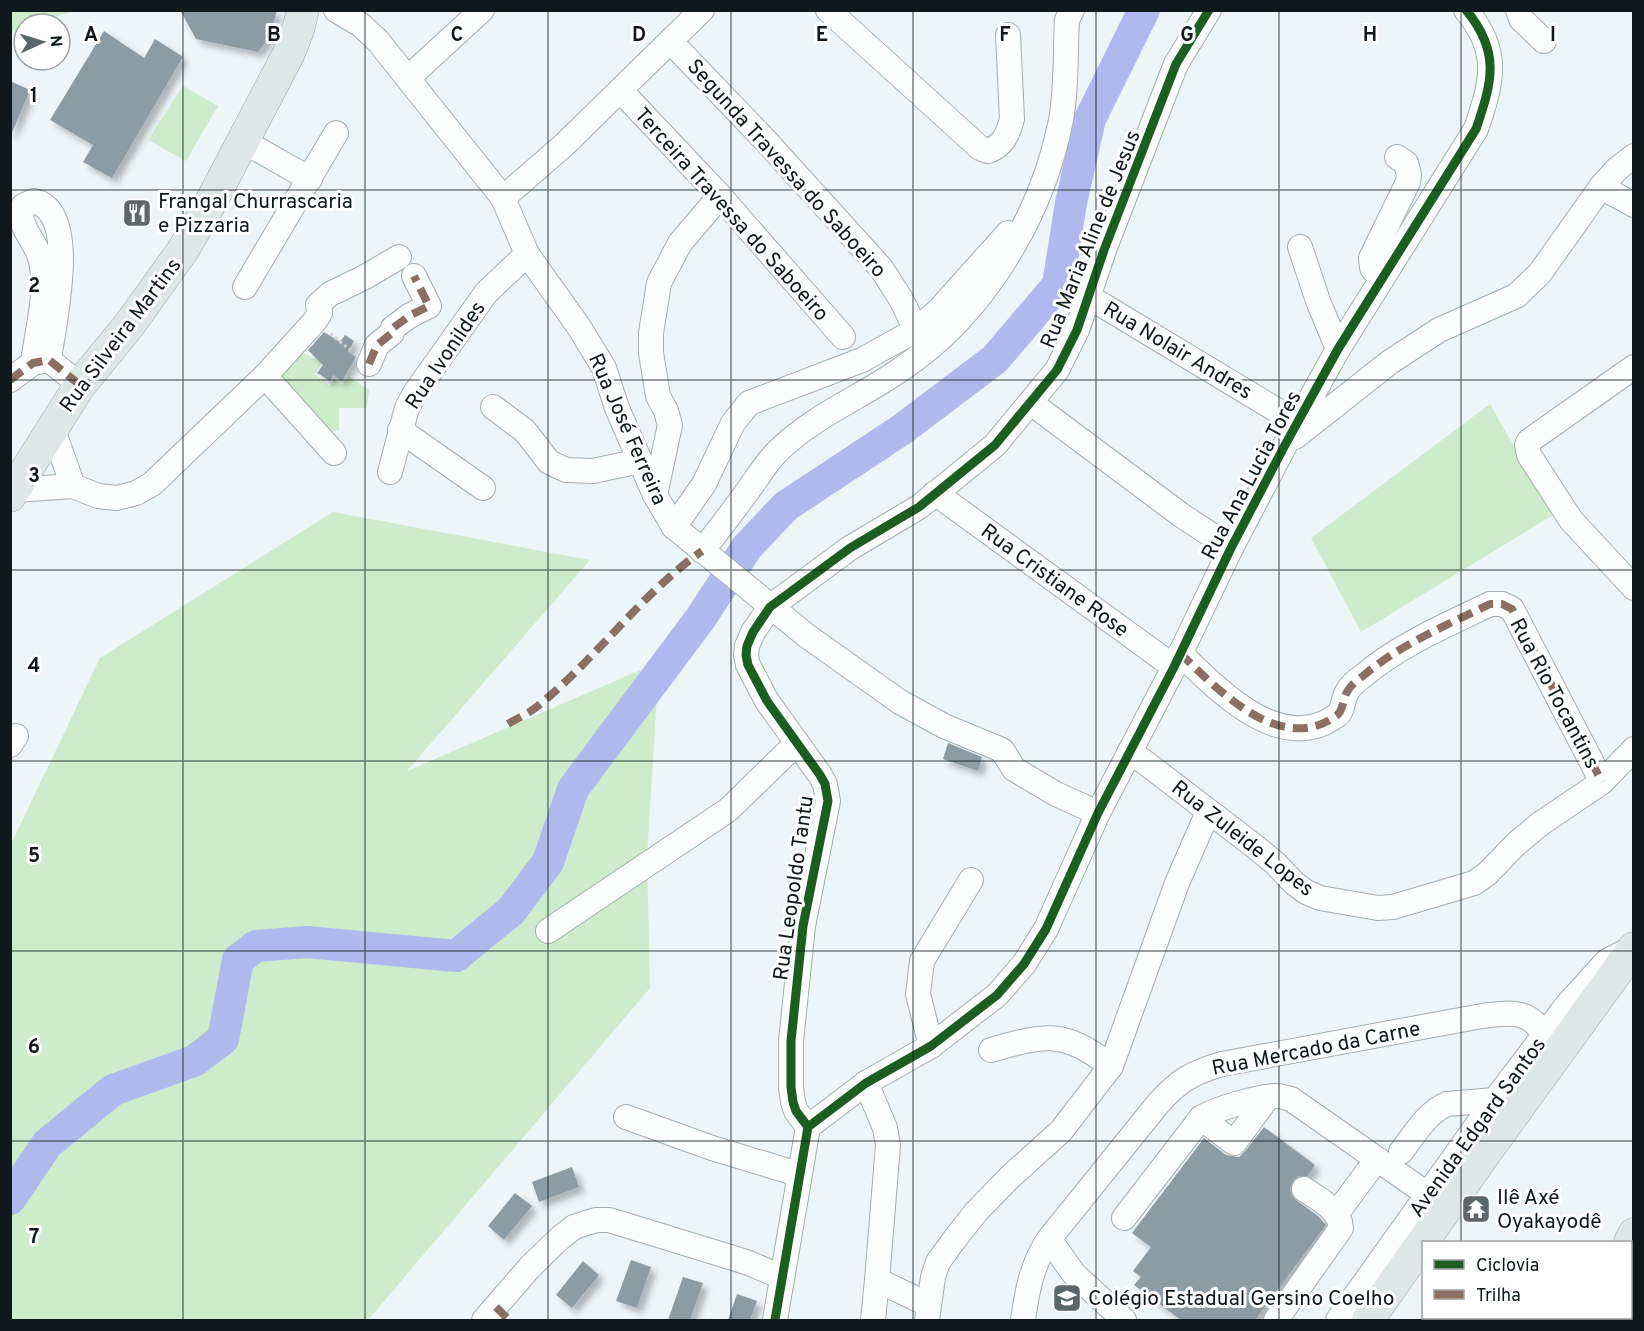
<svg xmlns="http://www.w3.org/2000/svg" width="1644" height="1331" font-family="Overpass,sans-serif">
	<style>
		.green { fill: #ceebcb }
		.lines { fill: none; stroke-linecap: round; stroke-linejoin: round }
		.river { stroke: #afb9ee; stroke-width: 32 }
		.building { fill: #8c9ca4; filter: url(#shadow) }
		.minor-casing { stroke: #a3adaf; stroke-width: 26 }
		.major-casing { stroke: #90a9a6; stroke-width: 33 }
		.path { stroke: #ced1d3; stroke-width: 3; stroke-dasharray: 3 3; stroke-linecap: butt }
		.minor { stroke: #fcfefe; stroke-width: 24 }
		.major { stroke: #dce8e6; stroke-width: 32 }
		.quiet { stroke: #8d6e63; stroke-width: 8; stroke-dasharray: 15 8; stroke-linecap: butt }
		.cycleway-casing { stroke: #fff; stroke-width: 13 }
		.cycleway { stroke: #1b5e20; stroke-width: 9 }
		.grid { fill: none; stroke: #0d191b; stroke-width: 1.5; stroke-opacity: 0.55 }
		.labels { text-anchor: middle; stroke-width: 6; stroke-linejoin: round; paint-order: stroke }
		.street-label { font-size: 21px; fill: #0d191b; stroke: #fff }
		.poi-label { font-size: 21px; fill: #0d191b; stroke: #fff; text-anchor: start }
		.grid-label { font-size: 20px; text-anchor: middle; font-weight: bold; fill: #0d191b; stroke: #fff; stroke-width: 6; stroke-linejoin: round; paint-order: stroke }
	</style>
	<defs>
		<filter id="shadow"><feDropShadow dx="5.5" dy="5.5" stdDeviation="3" flood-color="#0004"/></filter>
	</defs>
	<rect width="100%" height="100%" fill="#ecf6f8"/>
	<!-- green -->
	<g class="green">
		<path d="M10 11 11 10 74 11 35 24H24V28L11 32Z"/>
		<path d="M183 86 218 106 186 161 148 140Z"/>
		<path d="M299 349 312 359 316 358 322 362 315 374 329 386 334 379 342 385 349 376 369 390 367 408H339V430L327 432 307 404 280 375Z"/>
		<path d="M1490 404 1553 515 1361 632 1311 538Z"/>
		<path d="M333 512 590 560 407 771 659 662 647 856 650 988 368 1320H11L10 846 100 658Z"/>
	</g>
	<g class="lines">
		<!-- river -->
		<path class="river" d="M10 1199 47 1144 113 1090 194 1061 223 1039 238 960 256 946 307 942 456 956 511 911 548 862 573 789 700 619 747 547 786 506 901 430 995 359 1058 285 1071 203 1090 119 1144 10"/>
	</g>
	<!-- building -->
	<g class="building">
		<path d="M180 10H277L270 36 258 52 196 39Z"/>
		<path d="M104 31 144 58 155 39 183 57 112 178 83 162 93 145 50 120Z"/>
		<path d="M10 81 30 90 11 135H10Z"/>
		<path d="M324 332 340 342 345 335 354 341 348 352 356 357 342 381 333 375 330 381 317 373 323 365 308 350Z"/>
		<path d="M948 743 982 757 978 771 943 759Z"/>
		<path d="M1264 1127 1315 1165 1308 1176H1298L1293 1181 1290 1189 1292 1196 1296 1200 1318 1216 1326 1225 1255 1320H1181L1134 1285 1141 1277 1133 1271 1151 1247 1132 1233 1204 1138 1226 1155 1239 1157 1245 1151Z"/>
		<path d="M572 1167 579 1187 539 1202 532 1182Z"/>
		<path d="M515 1193 532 1206 504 1240 488 1226Z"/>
		<path d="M631 1260 651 1267 637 1308 616 1301Z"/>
		<path d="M583 1261 599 1275 572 1308 556 1295Z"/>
		<path d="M683 1277 703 1283 690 1320H668Z"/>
		<path d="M737 1294 757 1301 750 1320H728Z"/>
	</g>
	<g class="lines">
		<!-- minor casing -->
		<g class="minor-casing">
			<g id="minor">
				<path d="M336 10 361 25 378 41 503 198 527 254 579 327 604 368 617 408 655 495 674 527 807 636 900 702 944 726 1002 750 1014 769 1056 794 1098 813"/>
				<path d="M828 10 980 148 988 151C1003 146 1008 134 1012 119L1008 35"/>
				<path d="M1518 10 1521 19 1544 41"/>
				<path d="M671 42 765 140 881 268 901 299 916 330 924 341"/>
				<path d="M408 78 482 10"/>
				<path d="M621 91 720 196 843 337"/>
				<path d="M243 141 310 179"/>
				<path d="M1601 187 1634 205"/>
				<path d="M503 198 564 145 702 10"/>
				<path d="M1300 247 1318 301 1338 349"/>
				<path d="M1381 279 1372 268 1371 258 1408 182 1409 175 1406 163 1397 157"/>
				<path d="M245 287 336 133"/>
				<path d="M1089 297 1298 423"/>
				<path d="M33 363C37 330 48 294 41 261 38 243 14 223 23 206L34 201C81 212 53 326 49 360"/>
				<path d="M369 364 377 345 392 333 393 328 409 316 429 306 414 276"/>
				<path d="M1634 367 1529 441 1527 445 1529 455 1571 520 1634 588"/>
				<path d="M265 376 334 453"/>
				<path d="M10 380 33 363 49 360 80 385"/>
				<path d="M1031 403 1181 515 1231 548"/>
				<path d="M493 407 525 431 549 462 566 470 593 471 640 461"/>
				<path d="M52 427 73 486"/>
				<path d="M400 430 483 488"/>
				<path d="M1295 437 1390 362 1439 330 1516 296 1540 273 1601 187 1617 169 1634 156"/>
				<path d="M390 472 407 408 415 393 486 293 527 254"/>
				<path d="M14 490 73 486 98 496 117 498 136 493 152 484 265 376 314 322 320 313 318 305 330 294 365 277 399 257"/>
				<path d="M935 493 1174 667"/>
				<path d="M655 495 670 425 666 411 658 396 651 353V333L659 283 680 243 720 196"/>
				<path d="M674 527 704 484 733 423 749 403 862 360 916 330 939 310 1008 233"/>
				<path d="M702 551C717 532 732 513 746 493 757 479 766 462 779 450 814 416 861 397 900 370 983 315 1042 217 1061 120 1067 88 1065 53 1067 20L1072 10"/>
				<path d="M1180 653C1217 689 1280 756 1336 716 1344 711 1342 700 1347 692 1350 686 1357 680 1363 676 1399 645 1447 625 1490 604H1502L1512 609 1602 782"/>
				<path d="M10 745 16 736"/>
				<path d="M1130 751 1253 845 1275 863 1294 883 1306 892 1320 898 1378 908 1393 907 1474 883 1487 874 1516 844 1540 824 1602 782 1634 749"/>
				<path d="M548 931 728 810 797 743"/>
				<path d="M931 1046 918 994 922 961 971 880"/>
				<path d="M991 1050C1047 1034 1063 1030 1111 1066"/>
				<path d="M866 1083 885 1128 888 1145 877 1280 927 1304"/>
				<path d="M626 1117 712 1148 798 1174"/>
				<path d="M1201 1118 1234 1143 1268 1097"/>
				<path d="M808 1127 796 1111 793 1102 791 1087V1041L803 926 828 801 825 784 820 775 767 701 748 665 746 655 747 646 753 632 770 607 850 548 919 507 995 445 1057 370 1077 330 1104 250 1176 64 1209 10"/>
				<path d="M1401 1152C1415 1134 1426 1113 1447 1104L1495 1100"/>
				<path d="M1337 1213 1377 1159"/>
				<path d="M1124 1218 1201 1118C1215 1109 1259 1096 1276 1096 1282 1096 1286 1098 1291 1099L1427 1194"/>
				<path d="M1049 1239 1074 1274 1124 1320"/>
				<path d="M484 1320 530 1267 560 1238 574 1227 596 1220H609L655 1234 746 1262 782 1277"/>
				<path d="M775 1320 808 1127 866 1083 931 1046 997 995 1024 964 1046 929 1098 813 1174 667 1231 548 1285 445 1338 349 1476 129C1492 82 1501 52 1466 10"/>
				<path d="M873 1320 877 1280"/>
				<path d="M927 1320 933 1277 938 1262 954 1240 976 1212 1010 1177 1061 1131 1111 1066 1177 883 1208 812"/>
				<path d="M1023 1320C1027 1291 1032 1264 1049 1239L1157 1105C1178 1081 1191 1073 1222 1064L1482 1016C1509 1013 1530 1008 1544 1036"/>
				<path d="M1276 1320 1341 1228C1340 1209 1318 1199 1304 1189"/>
				<path d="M1338 1320 1495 1100 1567 1005 1607 961 1627 951"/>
			</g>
		</g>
		<!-- major casing -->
		<g class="major-casing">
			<g id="major">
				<path d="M10 496 80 385 130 324 183 250 212 200 289 53 298 30 303 10"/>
				<path d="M1630 1242 1634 1234"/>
				<path d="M1368 1320 1483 1156 1634 948"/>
				<path d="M1600 1320 1602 1318"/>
			</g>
		</g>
		<!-- path -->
		<path class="path" d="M330 334 353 352"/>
		<!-- minor -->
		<use href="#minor" class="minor"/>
		<!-- major -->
		<use href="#major" class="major"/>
		<!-- quiet -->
		<g class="quiet">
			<path d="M369 364 377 345 392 333 393 328 409 316 429 306 414 276"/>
			<path d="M10 380 33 363 49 360 80 385"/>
			<path d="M1180 653C1217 689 1280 756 1336 716 1344 711 1342 700 1347 692 1350 686 1357 680 1363 676 1399 645 1447 625 1490 604H1502L1512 609 1602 782"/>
			<path d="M508 724C518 718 530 713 539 705 597 658 641 594 702 551"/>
			<path d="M496 1307 509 1320"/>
		</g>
		<!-- cycleway casing -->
		<g class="cycleway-casing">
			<g id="cycleway">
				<path d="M808 1127 796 1111 793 1102 791 1087V1041L803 926 828 801 825 784 820 775 767 701 748 665 746 655 747 646 753 632 770 607 850 548 919 507 995 445 1057 370 1077 330 1104 250 1176 64 1209 10"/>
				<path d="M775 1320 808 1127 866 1083 931 1046 997 995 1024 964 1046 929 1098 813 1174 667 1231 548 1285 445 1338 349 1476 129C1492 82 1501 52 1466 10"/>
			</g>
		</g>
		<!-- cycleway -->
		<use href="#cycleway" class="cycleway"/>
	</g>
	<!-- grid -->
	<path class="grid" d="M183 10V1320M365 10V1320M548 10V1320M731 10V1320M913 10V1320M1096 10V1320M1279 10V1320M1461 10V1242M10 190H1634M10 380H1634M10 570H1634M10 761H1634M10 951H1634M10 1141H1634M1461 1318V1320"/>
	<!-- icons -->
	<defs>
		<g id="restaurant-square" transform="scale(1.5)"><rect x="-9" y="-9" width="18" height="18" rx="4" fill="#5b6668" stroke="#fff"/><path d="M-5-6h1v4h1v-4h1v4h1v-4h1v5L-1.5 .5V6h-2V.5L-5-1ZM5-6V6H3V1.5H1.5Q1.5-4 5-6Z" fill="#fff"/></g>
		<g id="temple-square" transform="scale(1.5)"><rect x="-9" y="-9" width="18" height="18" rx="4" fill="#5b6668" stroke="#fff"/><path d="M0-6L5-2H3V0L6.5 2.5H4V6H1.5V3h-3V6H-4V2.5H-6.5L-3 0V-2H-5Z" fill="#fff"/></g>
		<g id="school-square" transform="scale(1.5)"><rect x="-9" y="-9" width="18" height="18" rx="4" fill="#5b6668" stroke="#fff"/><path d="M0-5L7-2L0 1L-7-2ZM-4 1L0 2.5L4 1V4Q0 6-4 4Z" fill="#fff"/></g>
	</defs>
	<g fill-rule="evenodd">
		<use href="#restaurant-square" x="137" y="213"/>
		<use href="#temple-square" x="1476" y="1209"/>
		<use href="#school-square" x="1067" y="1298"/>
	</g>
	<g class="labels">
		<!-- street labels -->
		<g class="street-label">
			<text transform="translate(787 168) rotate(48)" y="7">Segunda Travessa do Saboeiro</text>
			<text transform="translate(732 214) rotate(48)" y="7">Terceira Travessa do Saboeiro</text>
			<text transform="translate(1090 239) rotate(-68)" y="7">Rua Maria Aline de Jesus</text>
			<text transform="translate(120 335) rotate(-53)" y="7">Rua Silveira Martins</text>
			<text transform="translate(1178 350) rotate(31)" y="7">Rua Nolair Andres</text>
			<text transform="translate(445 355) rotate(-56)" y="7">Rua Ivonildes</text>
			<text transform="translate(628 429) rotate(66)" y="7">Rua José Ferreira</text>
			<text transform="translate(1251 475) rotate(-62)" y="7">Rua Ana Lucia Tores</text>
			<text transform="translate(1055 580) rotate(36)" y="7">Rua Cristiane Rose</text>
			<text transform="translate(1555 693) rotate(62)" y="7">Rua Rio Tocantins</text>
			<text transform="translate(1243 838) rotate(38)" y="7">Rua Zuleide Lopes</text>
			<text transform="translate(793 888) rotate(-82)" y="7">Rua Leopoldo Tantu</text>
			<text transform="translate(1316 1048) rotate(-11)" y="7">Rua Mercado da Carne</text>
			<text transform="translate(1477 1127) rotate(-54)" y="7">Avenida Edgard Santos</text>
		</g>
		<!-- poi labels -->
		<g class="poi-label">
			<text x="158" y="208">Frangal Churrascaria<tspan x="158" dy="24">e Pizzaria</tspan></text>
			<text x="1497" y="1204">Ilê Axé<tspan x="1497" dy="24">Oyakayodê</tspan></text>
			<text x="1088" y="1305">Colégio Estadual Gersino Coelho</text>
		</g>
	</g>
	<g class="grid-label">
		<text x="91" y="41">A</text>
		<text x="274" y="41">B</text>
		<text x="457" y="41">C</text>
		<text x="639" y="41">D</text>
		<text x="822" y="41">E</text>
		<text x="1005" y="41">F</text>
		<text x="1187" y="41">G</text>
		<text x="1370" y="41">H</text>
		<text x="1553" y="41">I</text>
		<text x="34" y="102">1</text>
		<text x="34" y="292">2</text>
		<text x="34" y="482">3</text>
		<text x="34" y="672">4</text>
		<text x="34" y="862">5</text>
		<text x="34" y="1053">6</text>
		<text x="34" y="1243">7</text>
	</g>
	<!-- border -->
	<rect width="1644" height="1331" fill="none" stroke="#0d191b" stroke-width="24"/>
	<!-- legend -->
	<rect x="1422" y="1241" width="210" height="78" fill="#ffffff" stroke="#9ea3a4" stroke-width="1.5"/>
	<rect x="1434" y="1260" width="30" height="9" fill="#1b5e20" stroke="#9ea3a4" stroke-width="1.5"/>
	<text x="1476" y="1271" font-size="18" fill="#0d191b">Ciclovia</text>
	<rect x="1434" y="1290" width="30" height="9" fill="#8d6e63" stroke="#9ea3a4" stroke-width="1.5"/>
	<text x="1476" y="1301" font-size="18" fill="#0d191b">Trilha</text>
	<!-- north arrow -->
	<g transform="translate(42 42) rotate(86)"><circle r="28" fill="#ffffff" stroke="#9ea3a4" stroke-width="1.5"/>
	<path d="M0-4.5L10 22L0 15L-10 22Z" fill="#5b6668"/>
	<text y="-9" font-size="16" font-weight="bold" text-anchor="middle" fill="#0d191b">N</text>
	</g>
</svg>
